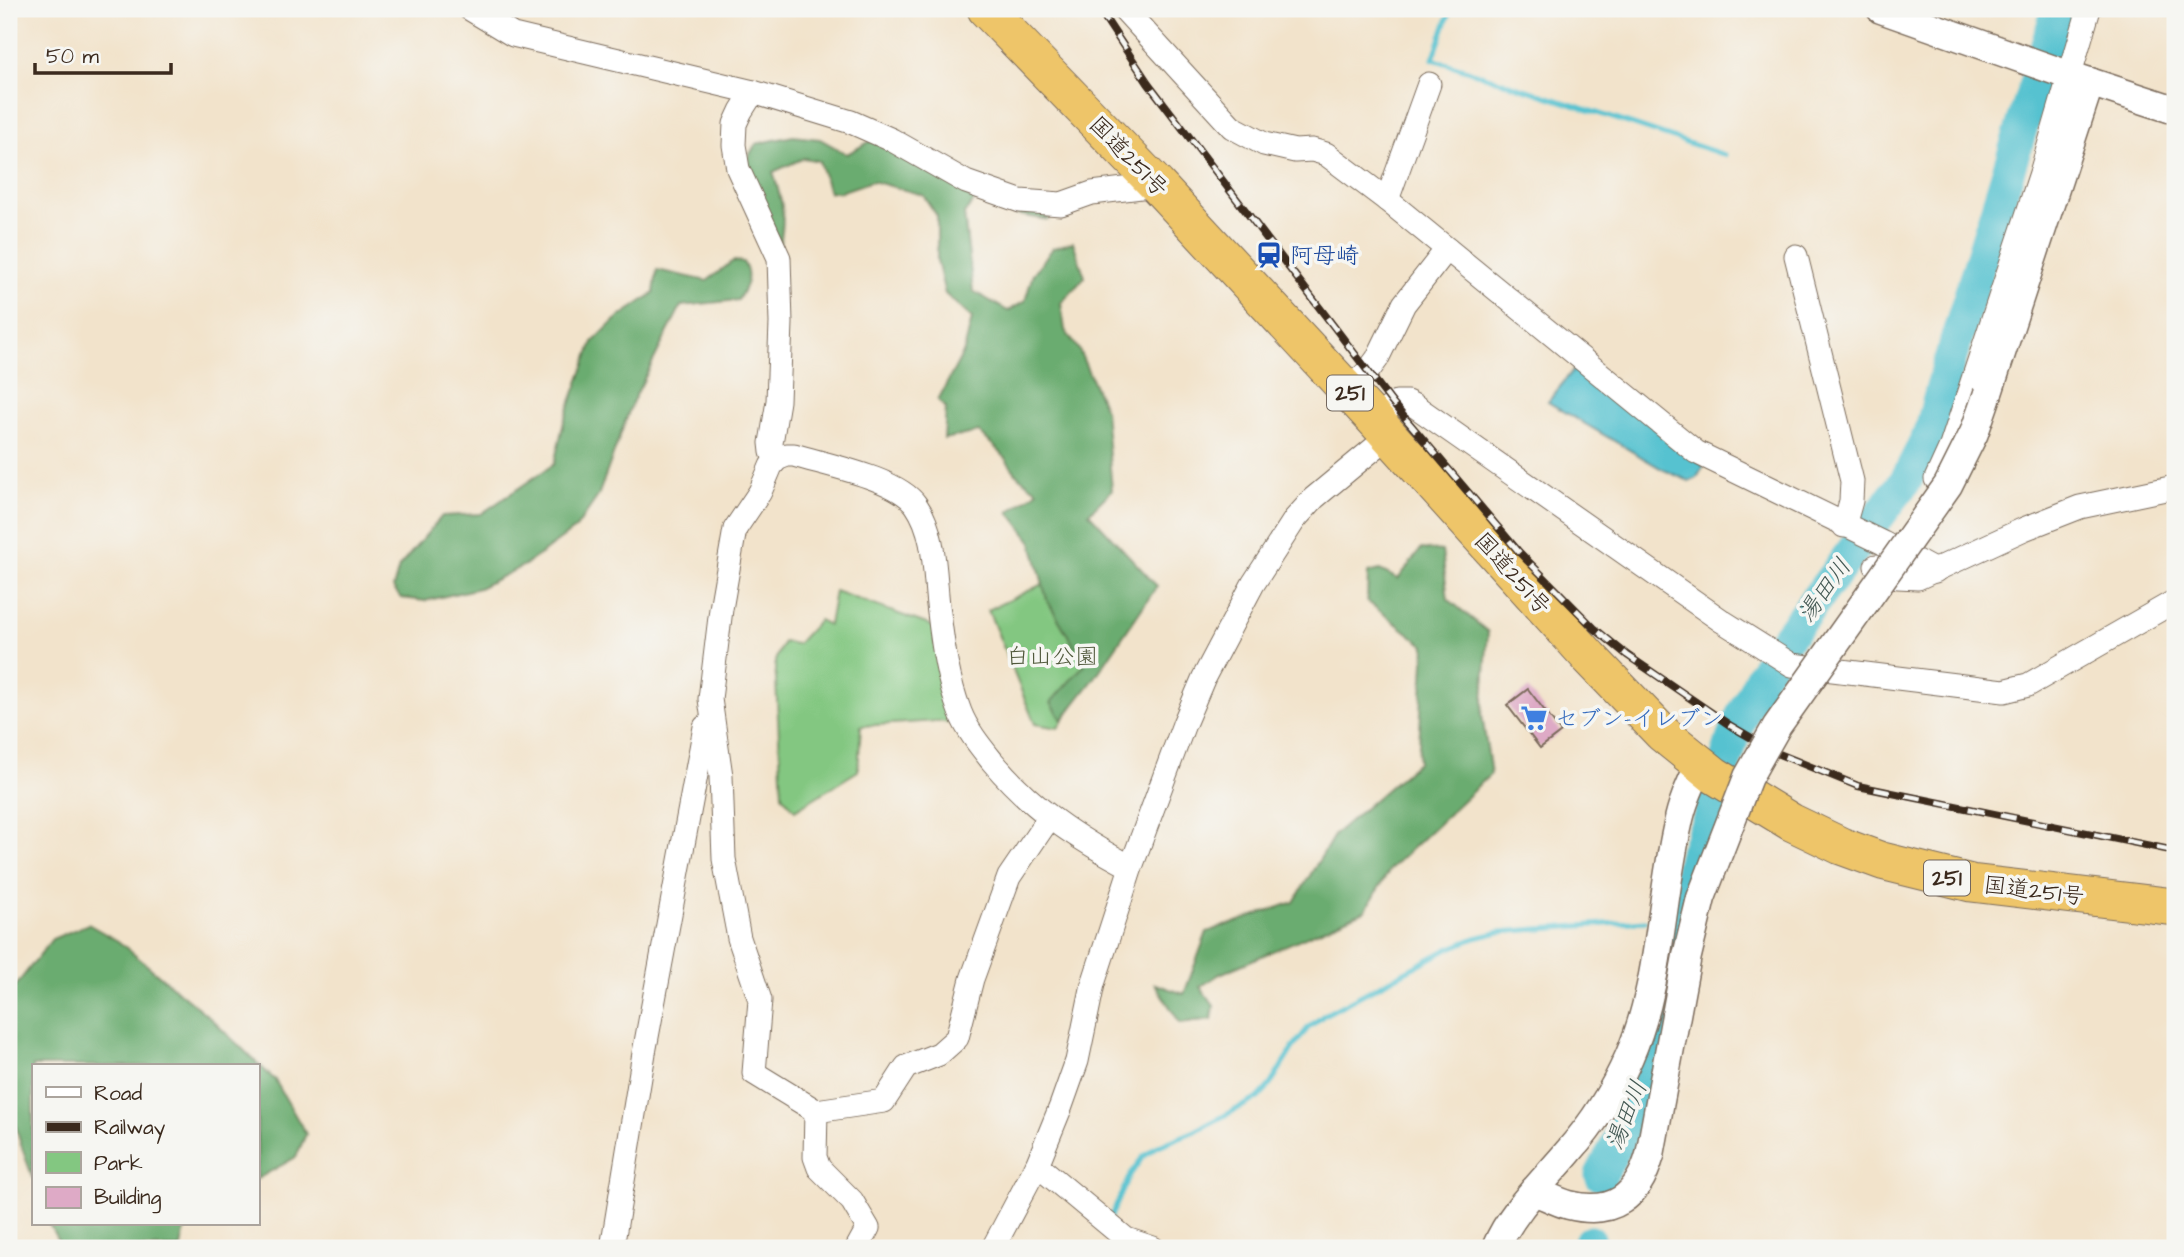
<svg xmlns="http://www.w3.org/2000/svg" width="2184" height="1257" font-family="'Architects Daughter','Klee One',sans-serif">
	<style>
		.green { fill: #83c781; stroke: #5f7850; stroke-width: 2 }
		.forest { fill: #6aac6f; stroke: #526b46; stroke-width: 2 }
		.water { fill: #56c2d0; stroke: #487677; stroke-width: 2 }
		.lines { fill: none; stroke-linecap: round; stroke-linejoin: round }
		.stream { stroke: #56c2d0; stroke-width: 5 }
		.river { stroke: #56c2d0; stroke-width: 33 }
		.building { fill: #deaac6 }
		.minor-casing { stroke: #7b6b5b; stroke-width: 25 }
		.tertiary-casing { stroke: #7b6b5b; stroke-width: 31 }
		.trunk-casing { stroke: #7b6b5b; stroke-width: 39 }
		.minor { stroke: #fff; stroke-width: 23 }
		.tertiary { stroke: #fff; stroke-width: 28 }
		.trunk { stroke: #eec569; stroke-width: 37 }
		.rail-casing { stroke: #3b2a1e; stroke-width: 8 }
		.rail { stroke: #f6f6f2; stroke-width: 5; stroke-dasharray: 16; stroke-linecap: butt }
		.tertiary-bridge-casing { stroke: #7b6b5b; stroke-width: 31; stroke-linecap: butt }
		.tertiary-bridge { stroke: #fff; stroke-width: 28 }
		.labels { text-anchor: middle; stroke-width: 7; stroke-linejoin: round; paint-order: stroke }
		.shield { fill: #f6f6f2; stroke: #73675e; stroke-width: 2 }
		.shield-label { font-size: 21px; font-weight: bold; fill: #3b2a1e }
		.street-label { font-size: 23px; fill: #3b2a1e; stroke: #f6f6f2 }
		.transit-label { font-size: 23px; fill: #164399; stroke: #f6f6f2; text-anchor: start }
		.park-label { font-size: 23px; fill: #51593c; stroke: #f6f6f2 }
		.shop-label { font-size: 23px; fill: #366cbe; stroke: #f6f6f2; text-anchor: start }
		.water-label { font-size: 24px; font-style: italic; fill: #435853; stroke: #f6f6f2 }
	</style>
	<rect width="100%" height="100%" fill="#f6f6f2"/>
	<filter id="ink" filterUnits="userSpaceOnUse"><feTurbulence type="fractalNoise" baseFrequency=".0143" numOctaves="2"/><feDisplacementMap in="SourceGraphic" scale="14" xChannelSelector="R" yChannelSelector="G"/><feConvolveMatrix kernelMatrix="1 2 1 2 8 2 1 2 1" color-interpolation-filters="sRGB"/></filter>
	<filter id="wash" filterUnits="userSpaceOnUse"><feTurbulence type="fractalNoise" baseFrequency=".00686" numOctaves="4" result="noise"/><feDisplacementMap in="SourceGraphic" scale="28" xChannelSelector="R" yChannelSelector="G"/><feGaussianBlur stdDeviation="1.57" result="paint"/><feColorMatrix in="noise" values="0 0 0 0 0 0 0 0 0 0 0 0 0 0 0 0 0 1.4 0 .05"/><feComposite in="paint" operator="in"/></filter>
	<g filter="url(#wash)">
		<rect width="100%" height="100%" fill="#f2e3cb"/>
		<!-- green -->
		<g class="green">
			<path d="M1049 581 1105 658 1058 728 1035 724 988 610Z"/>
			<path d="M835 591 935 627 960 725 938 721 861 726 858 771 795 810 782 795 775 661 783 642 797 644 819 620 829 625Z"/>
		</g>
		<!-- forest -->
		<g class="forest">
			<path d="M793 136 820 139 847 154 876 138 1047 210 1049 220 1014 214 978 196 964 214 973 291 1008 311 1025 301 1033 274 1053 248 1073 242 1085 277 1061 303 1065 330 1079 350 1105 410 1112 490 1089 513 1157 586 1094 679 1062 720 1051 702 1085 664 1047 600 1032 542 1009 512 1038 491 1018 476 1002 454 979 432 944 439 946 408 938 400 964 351 972 318 945 294 937 261V216L923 195 872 181 840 192H829L819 161 804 158 773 172C782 202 786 212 780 244L749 176 748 157 756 144Z"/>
			<path d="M733 261 743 262C752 277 746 286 738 300L681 306 632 403 598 496 576 528 527 564 479 588 425 601 401 598 393 588 399 567 442 516 481 514 554 464 564 421 593 342 615 320 654 293 657 270 707 281Z"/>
			<path d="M1421 549 1442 551 1448 599 1488 632 1482 715 1491 774 1390 869 1365 911 1220 974 1200 987 1214 1006 1212 1019 1180 1023 1155 984 1184 994 1207 932 1294 902 1335 834 1418 762 1425 646 1367 601 1368 573 1380 570 1398 579Z"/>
			<path d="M88 924 118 941 208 1016 275 1080 306 1134 296 1157 257 1179V1066H33V1179L20 1142 9 1096V1015L14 988 52 939Z"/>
			<path d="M49 1224H186L181 1248H62Z"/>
		</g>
		<!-- water -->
		<path class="water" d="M1578 364 1704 466 1696 479 1689 481 1662 469 1548 402Z"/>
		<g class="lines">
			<!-- stream -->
			<g class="stream">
				<path d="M1451 9 1433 59 1725 155"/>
				<path d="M1111 1216 1130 1175 1142 1158 1156 1147 1195 1131 1258 1098 1270 1085 1294 1046 1308 1028 1324 1015 1448 949 1475 938 1500 932 1645 921"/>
			</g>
			<!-- river -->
			<g class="river">
				<path d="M1601 1175 1615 1148 1640 1090 1694 857 1708 821 1732 740 1742 715 1763 673 1783 643 1906 480 1930 433 1944 380 2058 9"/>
				<path d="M1589 1248 1590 1242"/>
			</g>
		</g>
		<g id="blocks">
			<!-- building -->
			<path class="building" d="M1528 689 1561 732 1540 748 1507 705Z"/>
		</g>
	</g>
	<g filter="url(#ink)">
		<use href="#blocks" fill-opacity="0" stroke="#7b6b5b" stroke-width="2"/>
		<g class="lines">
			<!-- minor casing -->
			<g class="minor-casing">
				<g id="minor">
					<path d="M470 9 513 35 753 92 851 122 892 140 966 182 1020 201 1061 204 1092 193 1157 185"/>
					<path d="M1124 9 1232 127 1264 144 1295 151 1312 150 1326 154 1387 200 1696 452 1883 543 1935 571"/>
					<path d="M753 92 741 111 735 124 734 145 738 169 779 258 781 323 778 401 771 443 772 452 777 459"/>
					<path d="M1387 200 1429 84"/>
					<path d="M1796 256 1852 481 1851 501 1844 526"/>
					<path d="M1348 391 1368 371 1377 359 1404 304 1447 249"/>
					<path d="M1375 420 1396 402H1407L1415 406 1722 621 1792 665 2004 691 2028 685 2175 601"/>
					<path d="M1936 479 1951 446 2041 173 2089 9"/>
					<path d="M1876 566 1898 577 1918 578 2024 529 2080 507 2175 487"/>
					<path d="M1049 818 1009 877 972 979 957 1038 939 1054 906 1067 884 1101 816 1111 754 1073 760 1000 739 938 724 859 721 776 710 699 721 609 735 529 760 492 771 466 777 459 787 455H794C826 465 897 478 916 505 937 535 934 579 939 613 943 647 948 681 960 712 967 730 980 746 992 761 1032 809 1076 838 1131 867"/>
					<path d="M816 1111 815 1157 819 1168 852 1201 868 1228 857 1248"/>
					<path d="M1037 1165 1126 1239 1153 1248"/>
					<path d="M612 1248 644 1053 705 727 711 723"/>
					<path d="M993 1248 1037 1165 1061 1106 1077 1061 1093 984 1131 867 1184 724 1204 677 1253 584 1295 519 1314 498 1389 436"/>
				</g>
			</g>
			<!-- tertiary casing -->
			<g class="tertiary-casing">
				<g id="tertiary">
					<path d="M1881 9 2068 75 2175 110"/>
					<path d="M1988 393 2090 82"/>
					<path d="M1534 1191C1545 1195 1557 1202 1569 1205 1613 1216 1638 1197 1650 1155"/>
					<path d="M1496 1248C1512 1210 1543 1182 1569 1151 1593 1124 1614 1091 1629 1057 1661 984 1660 900 1678 824 1682 803 1691 784 1700 764"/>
				</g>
			</g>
			<!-- trunk casing -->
			<g class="trunk-casing">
				<path id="trunk" d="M986 9 1157 185 1375 420 1590 658 1662 733 1714 775 1791 822 1841 846 1882 861 1971 883 2175 907"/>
			</g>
			<!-- minor -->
			<use href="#minor" class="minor"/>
			<!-- tertiary -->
			<use href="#tertiary" class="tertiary"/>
			<!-- trunk -->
			<use href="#trunk" class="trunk"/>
			<!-- rail casing -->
			<g class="rail-casing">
				<path id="rail" d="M1099 9 1148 83 1393 404 1519 552 1594 628 1627 655 1731 726 1779 754 1858 786 2175 851"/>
			</g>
			<!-- rail -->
			<use href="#rail" class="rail"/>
			<!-- tertiary-bridge casing -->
			<g class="tertiary-bridge-casing">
				<path id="tertiary-bridge" d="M1650 1155 1687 956 1701 898 1748 777 1777 726 1948 485 1974 433 1988 393"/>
			</g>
			<!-- tertiary-bridge -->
			<use href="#tertiary-bridge" class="tertiary-bridge"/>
		</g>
	</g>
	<!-- icons -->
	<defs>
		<g id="station-bare" transform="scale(2.1)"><path d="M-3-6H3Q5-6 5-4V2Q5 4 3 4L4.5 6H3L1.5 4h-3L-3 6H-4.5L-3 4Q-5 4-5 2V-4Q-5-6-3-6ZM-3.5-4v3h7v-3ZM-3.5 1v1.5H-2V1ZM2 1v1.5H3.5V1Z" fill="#1a4fb4" stroke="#f6f6f2" stroke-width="2.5" paint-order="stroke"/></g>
		<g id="supermarket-bare" transform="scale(2.1)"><path d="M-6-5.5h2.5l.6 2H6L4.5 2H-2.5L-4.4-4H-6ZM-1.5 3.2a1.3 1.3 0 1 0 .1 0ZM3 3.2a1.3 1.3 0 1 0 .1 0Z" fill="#3f7fe0" stroke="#f6f6f2" stroke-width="2.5" paint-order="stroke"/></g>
	</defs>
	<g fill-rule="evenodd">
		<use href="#station-bare" x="1269" y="255"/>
		<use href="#supermarket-bare" x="1534" y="718"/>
	</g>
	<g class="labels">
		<!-- shield labels -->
		<g class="shield">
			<rect x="1327" y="375.5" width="46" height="35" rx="5"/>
			<rect x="1924" y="860.5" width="46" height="35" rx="5"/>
		</g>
		<g class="shield-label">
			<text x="1350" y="400">251</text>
			<text x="1947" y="885">251</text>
		</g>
		<!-- street labels -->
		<g class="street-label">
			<text transform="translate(1129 156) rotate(46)" y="8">国道251号</text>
			<text transform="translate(1513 573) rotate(48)" y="8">国道251号</text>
			<text transform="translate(2034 890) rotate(7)" y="8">国道251号</text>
		</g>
		<!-- transit labels -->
		<g class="transit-label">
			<text x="1290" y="263">阿母崎</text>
		</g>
		<!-- park labels -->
		<g class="park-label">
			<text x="1052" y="664">白山公園</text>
		</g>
		<!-- shop labels -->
		<g class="shop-label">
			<text x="1555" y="726">セブン-イレブン</text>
		</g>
		<!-- water labels -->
		<g class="water-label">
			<text transform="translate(1824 590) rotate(-54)" y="8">湯田川</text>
			<text transform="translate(1626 1115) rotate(-68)" y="8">湯田川</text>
		</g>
	</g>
	<!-- margin -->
	<rect width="2184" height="1257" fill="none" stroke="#f6f6f2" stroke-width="35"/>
	<!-- legend -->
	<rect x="32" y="1064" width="228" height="161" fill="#f6f6f2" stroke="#aba49d" stroke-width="2"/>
	<rect x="46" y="1087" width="35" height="10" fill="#ffffff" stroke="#aba49d" stroke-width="2"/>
	<text x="94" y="1100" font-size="21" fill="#3b2a1e">Road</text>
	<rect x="46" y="1122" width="35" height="10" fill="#3b2a1e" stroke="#aba49d" stroke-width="2"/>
	<text x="94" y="1134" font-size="21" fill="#3b2a1e">Railway</text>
	<rect x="46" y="1152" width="35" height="21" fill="#83c781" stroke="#aba49d" stroke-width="2"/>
	<text x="94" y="1170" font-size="21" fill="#3b2a1e">Park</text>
	<rect x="46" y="1187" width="35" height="21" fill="#deaac6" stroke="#aba49d" stroke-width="2"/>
	<text x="94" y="1204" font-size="21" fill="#3b2a1e">Building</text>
	<!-- scale -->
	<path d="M35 63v10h136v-10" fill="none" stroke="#3b2a1e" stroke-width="3.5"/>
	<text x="46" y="63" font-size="21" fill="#3b2a1e" stroke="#f6f6f2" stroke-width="5" paint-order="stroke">50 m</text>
</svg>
